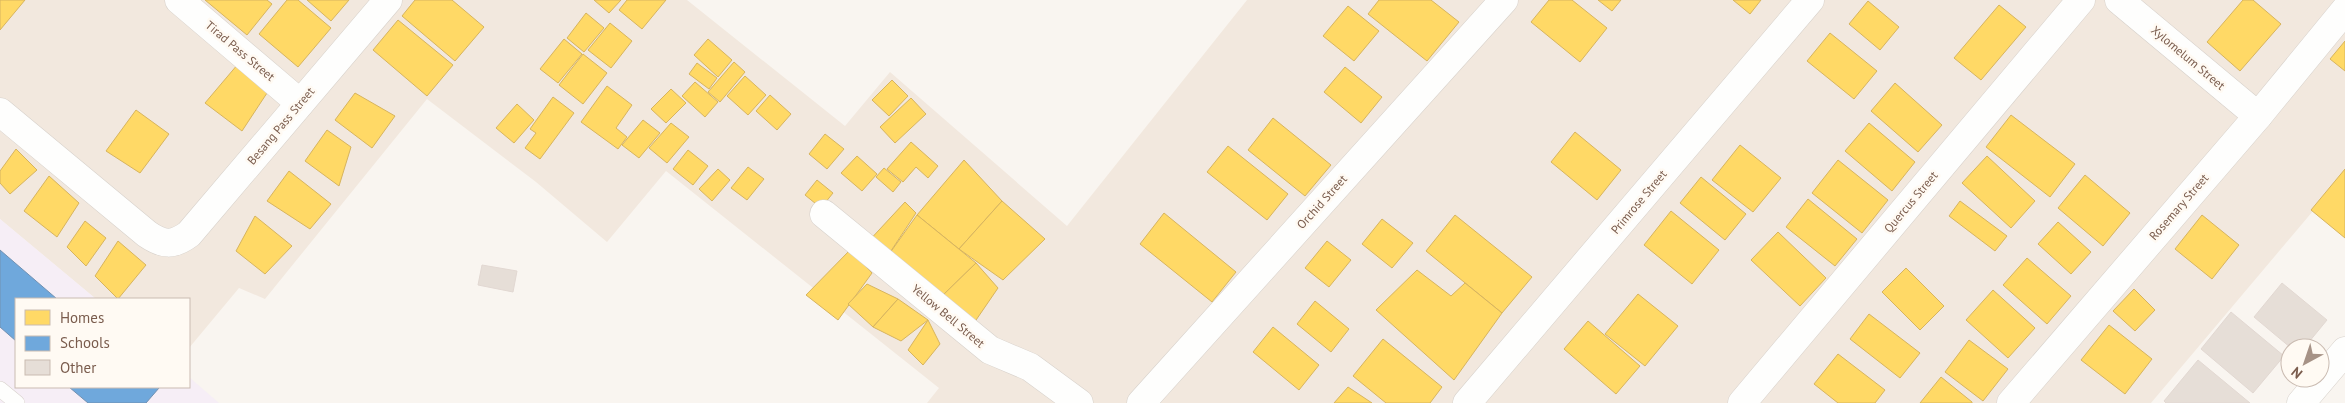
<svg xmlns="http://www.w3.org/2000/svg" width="2345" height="403" font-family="'PT Sans',sans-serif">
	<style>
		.residential { fill: #f2e8de }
		.education { fill: #f6eef6 }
		.homes { fill: #ffd966; stroke: #d7b45e }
		.schools { fill: #6fa8dc; stroke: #7291b1 }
		.building { fill: #e6ded7; stroke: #e2d8d2 }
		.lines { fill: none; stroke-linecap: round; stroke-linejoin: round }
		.lane-casing { stroke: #d7d1cb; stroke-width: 16 }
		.street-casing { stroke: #d7d1cb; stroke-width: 29 }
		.lane { stroke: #fefefd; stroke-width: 15 }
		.street { stroke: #fefefd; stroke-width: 28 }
		.labels { text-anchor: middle; stroke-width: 5; stroke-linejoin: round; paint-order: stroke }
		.street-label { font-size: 12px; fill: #7a5c4d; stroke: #fffaf3 }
	</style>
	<rect width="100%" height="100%" fill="#f9f5f0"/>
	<!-- residential -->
	<path class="residential" d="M0 0H687L845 126 890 72 1067 226 1247 0H2345V173L2151 403H927L939 388 666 171 607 242 536 182 427 99 265 299 239 288 189 348V299H96L0 219Z"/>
	<!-- education -->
	<path class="education" d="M0 219 96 299H16V387H189V377L219 403H0Z"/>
	<!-- homes -->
	<g class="homes">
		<path d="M0 0H25L0 30Z"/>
		<path d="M205 0H267L272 4 247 35Z"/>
		<path d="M287 0H298L331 28 298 67 259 34Z"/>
		<path d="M307 0H349L331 21Z"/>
		<path d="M415 0H452L484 27 455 61 402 16Z"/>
		<path d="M594 0H621L609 13Z"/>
		<path d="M627 0H666L642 29 619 10Z"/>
		<path d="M1379 0H1431L1459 22 1427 61 1368 14Z"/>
		<path d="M1549 0H1572L1607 28 1580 62 1531 22Z"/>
		<path d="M1598 0H1621L1612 11Z"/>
		<path d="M1733 0H1761L1750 14Z"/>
		<path d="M2243 0H2253L2281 24 2240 71 2207 42Z"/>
		<path d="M1868 1 1899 27 1880 50 1849 24Z"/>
		<path d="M1999 5 2026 27 1981 80 1954 58Z"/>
		<path d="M1348 6 1379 31 1354 61 1323 36Z"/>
		<path d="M586 13 604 28 584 52 567 38Z"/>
		<path d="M398 20 453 65 427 96 373 50Z"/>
		<path d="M610 23 632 41 611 68 588 50Z"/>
		<path d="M1830 33 1877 71 1854 99 1807 61Z"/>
		<path d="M564 39 582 54 558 83 540 69Z"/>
		<path d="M708 39 732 60 718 77 694 55Z"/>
		<path d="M2345 41V71L2330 59Z"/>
		<path d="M583 54 607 73 583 104 559 85Z"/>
		<path d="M734 62 745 72 720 102 708 92Z"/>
		<path d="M697 63 717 78 709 89 689 74Z"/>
		<path d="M238 64 269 90 242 131 205 103Z"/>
		<path d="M1345 67 1382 97 1361 123 1324 92Z"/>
		<path d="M745 76 766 95 748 115 727 96Z"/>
		<path d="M892 80 908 96 889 116 872 100Z"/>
		<path d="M695 82 718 102 705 117 682 96Z"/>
		<path d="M1895 83 1942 125 1918 152 1871 111Z"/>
		<path d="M607 86 632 105 616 128 627 137 618 149 581 122Z"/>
		<path d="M671 89 686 103 666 123 651 109Z"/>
		<path d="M355 93 395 116 372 148 335 120Z"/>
		<path d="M770 95 791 114 777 130 756 111Z"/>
		<path d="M553 97 574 113 540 159 525 148 536 133 530 129Z"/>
		<path d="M911 98 926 114 895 143 880 127Z"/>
		<path d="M517 104 534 120 514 143 496 128Z"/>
		<path d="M136 110 169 134 140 173 106 151Z"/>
		<path d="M2011 115 2075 164 2050 197 1986 147Z"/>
		<path d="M1273 118 1331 165 1305 196 1248 150Z"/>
		<path d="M643 120 660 133 639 158 622 145Z"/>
		<path d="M671 123 689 137 667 163 649 148Z"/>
		<path d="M1869 123 1915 162 1892 191 1845 151Z"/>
		<path d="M327 130 351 147 339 186 305 161Z"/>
		<path d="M1575 132 1621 170 1597 200 1551 162Z"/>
		<path d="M825 134 844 149 827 169 809 154Z"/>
		<path d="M911 142 938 166 928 178 916 167 903 182 887 169Z"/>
		<path d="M1740 145 1781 178 1753 212 1712 180Z"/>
		<path d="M1228 146 1288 194 1267 220 1207 172Z"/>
		<path d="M16 149 37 170 10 194 0 183V171Z"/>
		<path d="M688 150 708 166 693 185 673 169Z"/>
		<path d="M857 156 877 174 862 191 841 173Z"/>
		<path d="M1987 156 2035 201 2011 228 1962 183Z"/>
		<path d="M964 160 1002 201 959 249 917 215Z"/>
		<path d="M1838 160 1888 200 1862 233 1812 193Z"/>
		<path d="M748 167 764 179 747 200 731 188Z"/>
		<path d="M884 168 901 182 893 192 876 177Z"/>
		<path d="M718 169 730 180 712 201 699 189Z"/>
		<path d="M2345 169V238L2311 210Z"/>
		<path d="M289 171 331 204 310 229 267 201Z"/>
		<path d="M2085 175 2130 213 2103 246 2058 208Z"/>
		<path d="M49 176 79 203 57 237 24 211Z"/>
		<path d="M1701 177 1746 214 1725 240 1680 203Z"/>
		<path d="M817 180 833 193 821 208 805 195Z"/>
		<path d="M1808 199 1857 239 1835 266 1786 227Z"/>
		<path d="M1002 201 1045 239 1003 280 959 249Z"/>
		<path d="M1960 201 2007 236 1995 251 1949 216Z"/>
		<path d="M905 202 916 213 885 260 866 244Z"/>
		<path d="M1671 211 1719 250 1692 284 1644 245Z"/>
		<path d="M1164 213 1236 272 1212 302 1140 244Z"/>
		<path d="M917 215 976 263 940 298 887 257Z"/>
		<path d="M1455 215 1532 277 1502 313 1426 251Z"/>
		<path d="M2202 215 2239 245 2212 279 2175 249Z"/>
		<path d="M255 216 292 246 265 274 236 251Z"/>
		<path d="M1382 219 1413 243 1392 268 1362 244Z"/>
		<path d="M85 221 106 238 86 266 67 247Z"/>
		<path d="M2058 222 2091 252 2071 274 2038 244Z"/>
		<path d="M1778 232 1826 278 1800 306 1751 260Z"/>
		<path d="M118 241 146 265 118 299 95 276Z"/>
		<path d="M1327 241 1351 260 1329 287 1305 268Z"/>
		<path d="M850 250 872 273 838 320 806 295Z"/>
		<path d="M2027 258 2071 296 2047 324 2003 285Z"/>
		<path d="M976 263 998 288 974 323 940 298Z"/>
		<path d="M1906 268 1944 306 1920 330 1882 292Z"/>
		<path d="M1417 270 1451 296 1465 283 1502 313 1454 380 1376 310Z"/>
		<path d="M867 284 898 299 873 327 848 304Z"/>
		<path d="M2134 289 2155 310 2135 331 2113 311Z"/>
		<path d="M1993 290 2035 328 2008 358 1966 320Z"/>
		<path d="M1638 294 1678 326 1645 366 1605 334Z"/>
		<path d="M898 299 928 320 901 341 873 327Z"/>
		<path d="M1315 301 1349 329 1331 352 1297 324Z"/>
		<path d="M1869 314 1920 353 1900 378 1850 339Z"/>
		<path d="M928 320 940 344 923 365 908 350Z"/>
		<path d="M1588 321 1640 366 1616 394 1564 349Z"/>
		<path d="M2109 325 2152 359 2125 394 2081 360Z"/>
		<path d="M1273 327 1319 365 1299 390 1253 352Z"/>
		<path d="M1383 339 1442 387 1430 403H1386L1353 376Z"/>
		<path d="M1969 340 2008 369 1983 401 1945 372Z"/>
		<path d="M1838 354 1885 390 1875 403H1838L1814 384Z"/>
		<path d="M1941 377 1972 402V403H1920Z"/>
		<path d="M1348 387 1372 403H1334Z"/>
	</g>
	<!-- schools -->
	<g class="schools">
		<path d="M0 250 57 299H16V341L0 327Z"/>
		<path d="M69 387H158L159 388 146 403H88Z"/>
	</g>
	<!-- building -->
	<g class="building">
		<path d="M482 265 517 271 513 292 478 285Z"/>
		<path d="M2282 283 2327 320 2304 348H2291L2254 317Z"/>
		<path d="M2231 312 2284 356 2253 393 2201 349Z"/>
		<path d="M2198 360 2250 403H2166L2164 401Z"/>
	</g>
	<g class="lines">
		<!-- lane casing -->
		<g class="lane-casing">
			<path id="lane" d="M0 389 17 403"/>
		</g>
		<!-- street casing -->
		<g class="street-casing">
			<g id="street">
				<path d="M179 0 300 103"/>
				<path d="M2119 0 2258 116"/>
				<path d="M0 112 147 234C163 245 173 246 189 234L388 0"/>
				<path d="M824 214 990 350 1030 367 1079 403"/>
				<path d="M1141 403 1504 0"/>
				<path d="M1467 403 1810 0"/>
				<path d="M1742 403 2081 0"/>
				<path d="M2011 403 2258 116 2345 10"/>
				<path d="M2301 403 2345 351"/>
			</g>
		</g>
		<!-- lane -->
		<use href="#lane" class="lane"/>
		<!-- street -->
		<use href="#street" class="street"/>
	</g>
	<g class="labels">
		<!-- street labels -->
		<g class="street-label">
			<text transform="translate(240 51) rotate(40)" y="4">Tirad Pass Street</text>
			<text transform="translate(2188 58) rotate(40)" y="4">Xylomelum Street</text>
			<text transform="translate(281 126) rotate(-50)" y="4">Besang Pass Street</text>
			<text transform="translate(1322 202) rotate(-48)" y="4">Orchid Street</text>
			<text transform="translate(1639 202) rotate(-50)" y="4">Primrose Street</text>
			<text transform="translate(1911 202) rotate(-50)" y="4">Quercus Street</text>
			<text transform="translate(2179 207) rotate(-49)" y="4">Rosemary Street</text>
			<text transform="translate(948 316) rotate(40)" y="4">Yellow Bell Street</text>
		</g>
	</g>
	<!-- legend -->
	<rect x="15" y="298" width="175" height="90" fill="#fffaf3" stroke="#cabbb1"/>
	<rect x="25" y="310" width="25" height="15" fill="#ffd966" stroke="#cabbb1"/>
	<text x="60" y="323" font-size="15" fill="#7a5c4d">Homes</text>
	<rect x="25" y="336" width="25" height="15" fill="#6fa8dc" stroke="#cabbb1"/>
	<text x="60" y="348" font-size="15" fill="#7a5c4d">Schools</text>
	<rect x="25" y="360" width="25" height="15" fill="#e6ded7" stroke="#cabbb1"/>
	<text x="60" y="373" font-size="15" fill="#7a5c4d">Other</text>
	<!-- north arrow -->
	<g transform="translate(2305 363) rotate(220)"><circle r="24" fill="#fffaf3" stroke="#cabbb1"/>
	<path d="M0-4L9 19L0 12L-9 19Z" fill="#a69286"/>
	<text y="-8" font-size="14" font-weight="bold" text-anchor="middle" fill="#7a5c4d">N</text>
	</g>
</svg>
